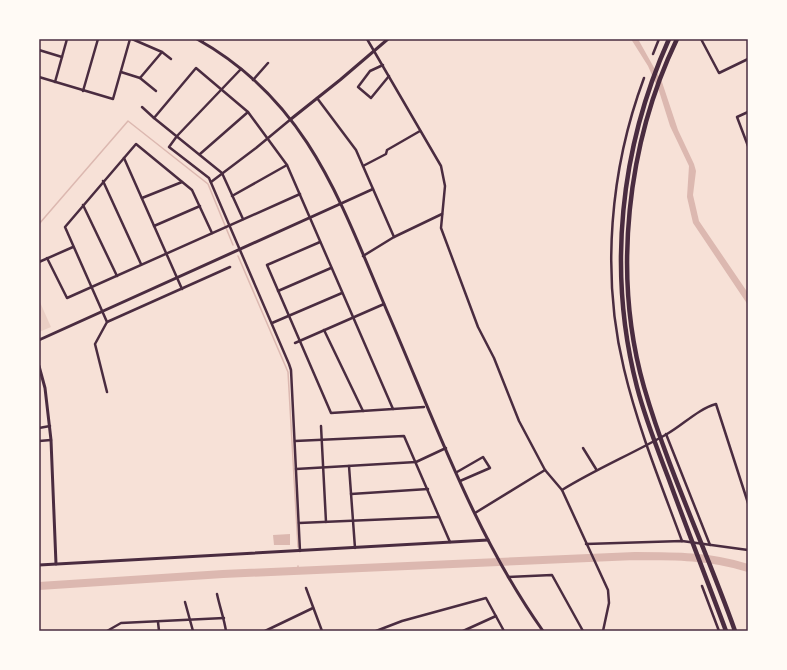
<svg xmlns="http://www.w3.org/2000/svg" width="787" height="670" font-family="Arial,sans-serif">
	<style>
		.green { fill: #ebcfc5 }
		.water { fill: #dcb8b0 }
		.lines { fill: none; stroke-linecap: round; stroke-linejoin: round }
		.stream { stroke: #dcb8b0; stroke-width: 1.5 }
		.river { stroke: #dcb8b0; stroke-width: 8 }
		.service { stroke: #4a2c40; stroke-width: 1 }
		.minor { stroke: #4a2c40; stroke-width: 2.5 }
		.tertiary { stroke: #4a2c40; stroke-width: 3 }
		.motorway { stroke: #4a2c40; stroke-width: 4.5 }
		.neatline { fill: none; stroke: #4a2c40; stroke-width: 1.5 }
	</style>
	<rect width="100%" height="100%" fill="#f7e1d7"/>
	<!-- green -->
	<path class="green" d="M39 300 51 327 39 332Z"/>
	<!-- water -->
	<g class="water">
		<path d="M631 39H638L662 82 678 130 694 164 696 171 693 195 699 221 748 293V305L693 223 687 197 689 166 670 126 659 91 648 66Z"/>
		<path d="M290 534V545H274L273 535Z"/>
	</g>
	<g class="lines">
		<!-- stream -->
		<g class="stream">
			<path d="M39 224 128 121 208 184 233 245"/>
			<path d="M238 256 288 372 298 547"/>
			<path d="M298 566V571"/>
		</g>
		<!-- river -->
		<path class="river" d="M39 586 223 574 635 556C674 556 711 556 748 568"/>
		<!-- service -->
		<path class="service" d="M203 42 205 39"/>
		<!-- minor -->
		<g class="minor">
			<path d="M132 39 162 52 171 59"/>
			<path d="M367 39 441 166 445 186 441 228 478 327 494 358 519 421 545 470 562 490 608 590 609 603 603 631"/>
			<path d="M701 39 719 73 748 59"/>
			<path d="M39 50 62 57"/>
			<path d="M653 54 659 39"/>
			<path d="M383 65 370 71 358 87 371 98 389 76"/>
			<path d="M241 69 177 136 169 147 209 178 289 364 291 370 300 551"/>
			<path d="M121 72 140 78 162 52"/>
			<path d="M39 77 113 99 130 39"/>
			<path d="M140 78 156 91"/>
			<path d="M644 78C610 169 601 275 624 369 638 428 661 484 682 541"/>
			<path d="M253 80 268 63"/>
			<path d="M55 82 67 39"/>
			<path d="M83 91 98 39"/>
			<path d="M317 98 356 150 394 237"/>
			<path d="M142 107 154 118"/>
			<path d="M748 112 737 117 748 146"/>
			<path d="M200 154 248 112"/>
			<path d="M124 158 182 289"/>
			<path d="M363 166 386 154 387 150 420 131"/>
			<path d="M103 181 141 264"/>
			<path d="M211 182 256 148 291 119"/>
			<path d="M232 196 287 165"/>
			<path d="M142 198 182 182"/>
			<path d="M340 204 373 189"/>
			<path d="M83 205 117 276"/>
			<path d="M243 219 222 173 154 118 196 68 248 112 287 165 393 409"/>
			<path d="M154 226 200 206"/>
			<path d="M320 242 267 265 331 413 424 407"/>
			<path d="M363 256 394 237 442 214"/>
			<path d="M47 258 67 298 300 194"/>
			<path d="M39 262 73 247"/>
			<path d="M278 291 331 268"/>
			<path d="M107 322 230 267"/>
			<path d="M272 323 342 293"/>
			<path d="M324 330 363 411"/>
			<path d="M295 343 384 304"/>
			<path d="M107 392 95 344 107 322 65 227 136 144 192 190 212 233"/>
			<path d="M321 426 326 522"/>
			<path d="M39 428 50 426"/>
			<path d="M666 434 710 545"/>
			<path d="M39 441 51 440"/>
			<path d="M295 441 404 436 450 542"/>
			<path d="M583 448 596 469"/>
			<path d="M349 466 355 548"/>
			<path d="M296 469 416 462 446 448"/>
			<path d="M457 472 483 457 490 468 460 481"/>
			<path d="M562 490C596 469 632 454 667 434 683 425 698 409 716 404L748 503"/>
			<path d="M351 494 428 489"/>
			<path d="M475 513 545 470"/>
			<path d="M299 523 439 517"/>
			<path d="M586 544 682 541 748 550"/>
			<path d="M508 577 552 575 583 631"/>
			<path d="M702 586 719 631"/>
			<path d="M306 588 322 631"/>
			<path d="M217 594C220 608 224 618 226 631"/>
			<path d="M185 602 193 631"/>
			<path d="M158 622 159 631"/>
			<path d="M107 631 121 623 224 618"/>
			<path d="M265 631 313 608"/>
			<path d="M376 631 402 621 486 598 504 631"/>
			<path d="M463 631 496 616"/>
		</g>
		<!-- tertiary -->
		<g class="tertiary">
			<path d="M197 39C308 101 340 201 387 311 434 419 474 534 543 631"/>
			<path d="M291 119 340 80 388 39"/>
			<path d="M39 340 340 204"/>
			<path d="M39 366 45 388 51 440 56 564"/>
			<path d="M39 565 488 540"/>
		</g>
		<!-- motorway -->
		<g class="motorway">
			<path d="M669 39C620 148 607 271 637 387 645 418 657 448 668 477 687 529 707 580 726 631"/>
			<path d="M677 39C627 143 612 275 644 387 668 470 706 549 735 631"/>
		</g>
	</g>
	<!-- border -->
	<rect width="787" height="670" fill="none" stroke="#fffaf5" stroke-width="80"/>
	<rect x="40" y="40" width="707" height="590" class="neatline"/>
</svg>
